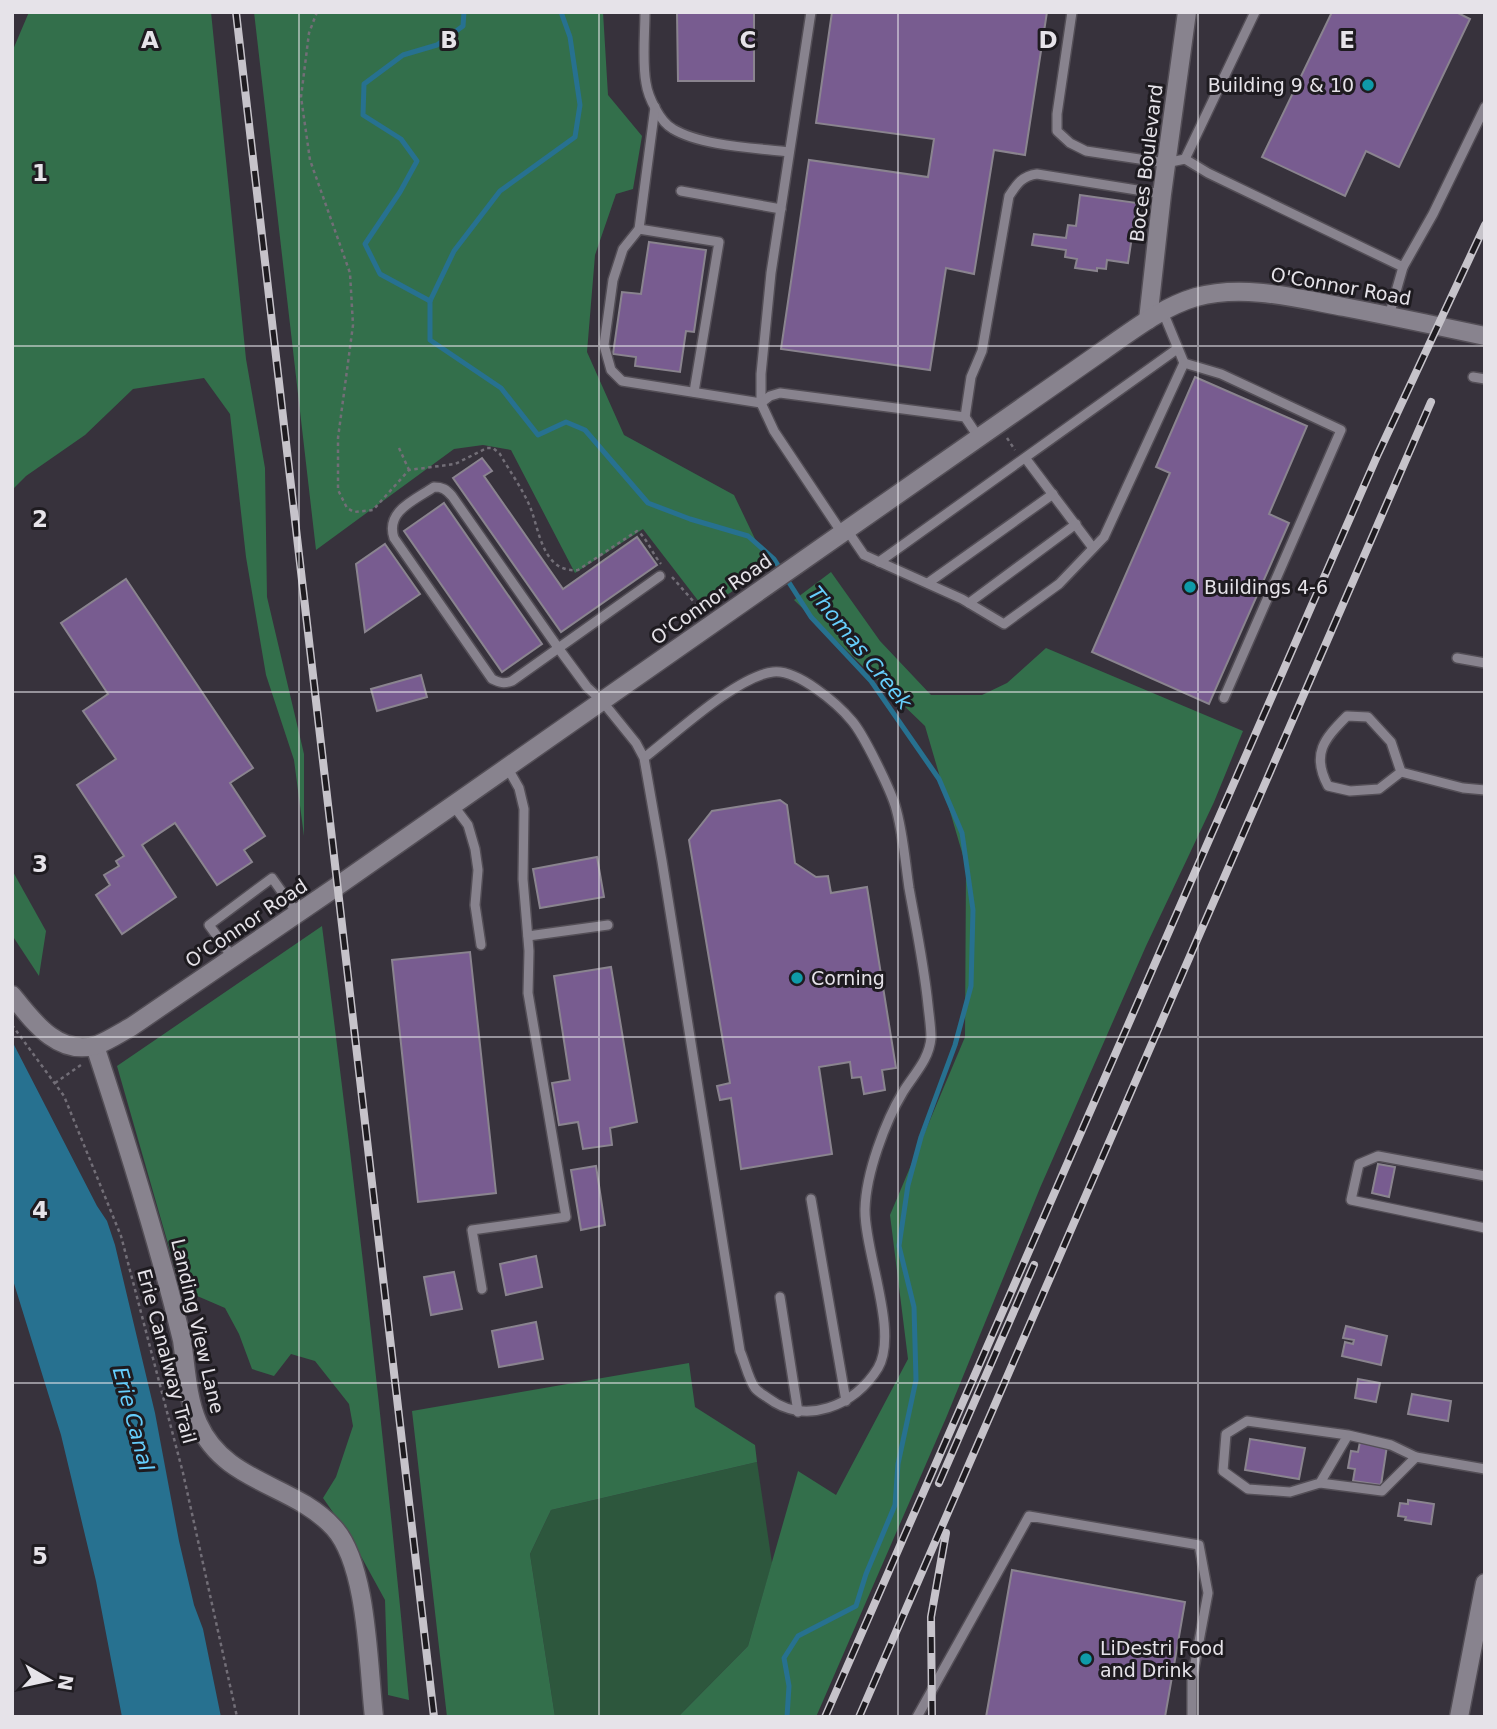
<svg xmlns="http://www.w3.org/2000/svg" width="1497" height="1729" font-family="'DejaVu Sans',sans-serif">
	<style>
		.green { fill: #2d573d }
		.forest { fill: #336f4b }
		.water { fill: #277190 }
		.lines { fill: none; stroke-linecap: round; stroke-linejoin: round }
		.stream { stroke: #277190; stroke-width: 5 }
		.building { fill: #785c90; stroke: #8a848f; stroke-width: 2 }
		.service-casing { stroke: #534e56; stroke-width: 12 }
		.minor-casing { stroke: #534e56; stroke-width: 21 }
		.tertiary-casing { stroke: #534e56; stroke-width: 21 }
		.secondary-casing { stroke: #534e56; stroke-width: 21 }
		.path { stroke: #726e77; stroke-width: 2.5; stroke-dasharray: 3.5 3.5; stroke-linecap: butt }
		.service { stroke: #88838e; stroke-width: 9 }
		.minor { stroke: #88838e; stroke-width: 18 }
		.tertiary { stroke: #88838e; stroke-width: 18 }
		.secondary { stroke: #88838e; stroke-width: 18 }
		.rail-casing { stroke: #c6c3ca; stroke-width: 8 }
		.rail { stroke: #1e1b20; stroke-width: 5; stroke-dasharray: 16; stroke-linecap: butt }
		.grid { fill: none; stroke: #e6e3e9; stroke-width: 2; stroke-opacity: 0.55 }
		.culture-dot { fill: #0f9aa8; stroke: #1e1b20; stroke-width: 2.5 }
		.labels { text-anchor: middle; stroke-width: 6; stroke-linejoin: round; paint-order: stroke }
		.poi-label { font-size: 19px; fill: #e6e3e9; stroke: #1e1b20; text-anchor: start }
		.street-label { font-size: 19px; fill: #e6e3e9; stroke: #1e1b20 }
		.water-label { font-size: 21px; font-style: italic; fill: #66cefc; stroke: #1e1b20 }
		.grid-label { font-size: 23px; text-anchor: middle; font-weight: bold; fill: #e6e3e9; stroke: #1e1b20; stroke-width: 6; stroke-linejoin: round; paint-order: stroke }
	</style>
	<rect width="100%" height="100%" fill="#37323c"/>
	<!-- green -->
	<path class="green" d="M757 1462 772 1563 748 1646 678 1717H555L530 1554 551 1510Z"/>
	<!-- forest -->
	<g class="forest">
		<path d="M29 12H211L246 359 265 468 267 597 304 754V836L294 760 266 675 246 557 230 414 204 378 133 389 85 435 26 476 12 490V52Z"/>
		<path d="M254 12H603L608 95 642 136 633 189 616 194 595 255 587 352 624 435 734 495 768 566 730 593 703 607 643 529 575 573 511 450 483 445 454 449 316 550Z"/>
		<path d="M831 572 880 641 931 695H982L1007 683 1046 648 1243 731 1214 802 1146 946 1040 1188 946 1418 816 1717H678L748 1646 798 1471 836 1495 908 1359 890 1215 965 1037 966 866 925 726 794 600Z"/>
		<path d="M12 870 46 931 39 976 12 935Z"/>
		<path d="M322 926C355 1184 385 1442 409 1700L388 1695 385 1600 351 1538 323 1498 336 1477 353 1426 349 1404 315 1361 291 1354 274 1376 252 1369 239 1334 225 1308 181 1289 117 1066Z"/>
		<path d="M689 1363 695 1407 755 1445 757 1462 551 1510 530 1554 555 1717H447L412 1411Z"/>
	</g>
	<!-- water -->
	<path class="water" d="M12 1041 97 1206 107 1221 115 1245 155 1413 179 1541 194 1605 203 1629 221 1717H122L96 1581 61 1435 12 1277Z"/>
	<g class="lines">
		<!-- stream -->
		<g class="stream">
			<path d="M561 12 570 37 580 105 575 137 500 191 454 251 430 301V340L501 388 538 435 566 422 585 430 648 503 690 519 748 536 774 559 811 617 871 681 939 779 962 833 973 910 971 986 955 1045 921 1137 908 1185 899 1246 914 1307 916 1380 898 1464 895 1505 866 1574 856 1606 798 1636 784 1658 789 1686 787 1717"/>
			<path d="M430 301 380 274 365 244 400 192 417 161 401 139 363 115 364 84 403 55 437 45 463 26 464 12"/>
		</g>
	</g>
	<!-- building -->
	<g class="building">
		<path d="M677 12H754V81H678Z"/>
		<path d="M832 12H1047L1025 155 994 150 974 274 946 268 930 370 781 349 809 160 928 177 934 139 816 123Z"/>
		<path d="M1332 12H1456L1470 19 1399 167 1366 151 1345 196 1262 157Z"/>
		<path d="M1080 195 1137 203 1128 263 1107 260 1106 269 1097 268V271L1075 268 1077 259 1065 257 1066 250 1032 245 1034 234 1066 238 1068 225 1076 226Z"/>
		<path d="M649 242 706 250 694 332 686 331 680 372 635 366 636 357 613 354 622 292 641 294Z"/>
		<path d="M1195 377 1307 426 1269 514 1289 523 1209 704 1092 652 1170 473 1156 467Z"/>
		<path d="M482 458 492 471 484 476 563 589 637 537 657 565 561 632 453 478Z"/>
		<path d="M444 503 542 644 502 672 404 531Z"/>
		<path d="M385 544 420 594 365 632 356 564Z"/>
		<path d="M126 579 253 768 230 783 265 836 244 850 252 862 217 885 175 823 142 845 176 897 122 934 96 895 110 885 104 875 119 866 116 861 124 856 77 785 116 759 83 711 108 694 61 623Z"/>
		<path d="M421 675 427 697 377 711 371 689Z"/>
		<path d="M780 800 787 805 795 863 816 877 828 876 831 893 867 887 896 1068 882 1070 885 1090 864 1094 861 1077 852 1078 850 1062 819 1067 832 1154 741 1169 731 1098 720 1100 717 1086 730 1083 689 840 712 811Z"/>
		<path d="M597 857 604 897 540 908 533 869Z"/>
		<path d="M470 952 496 1193 418 1202 392 960Z"/>
		<path d="M611 967 637 1122 610 1128 612 1145 583 1149 578 1122 559 1125 552 1083 570 1080 554 976Z"/>
		<path d="M1378 1164 1395 1167 1389 1197 1372 1193Z"/>
		<path d="M596 1166 605 1225 581 1230 571 1170Z"/>
		<path d="M536 1256 542 1287 506 1295 500 1264Z"/>
		<path d="M454 1272 462 1309 431 1315 424 1277Z"/>
		<path d="M536 1322 543 1359 499 1367 492 1331Z"/>
		<path d="M1346 1326 1387 1336 1381 1365 1342 1356 1345 1342 1353 1344 1354 1340 1343 1338Z"/>
		<path d="M1358 1379 1380 1383 1376 1402 1355 1398Z"/>
		<path d="M1412 1394 1451 1401 1448 1421 1408 1414Z"/>
		<path d="M1250 1439 1305 1448 1299 1479 1245 1470Z"/>
		<path d="M1360 1442 1387 1446 1381 1485 1353 1481 1355 1469 1348 1468 1351 1451 1358 1452Z"/>
		<path d="M1408 1500 1434 1504 1431 1524 1405 1520 1406 1517 1398 1516 1400 1503 1408 1504Z"/>
		<path d="M1012 1570 1185 1602 1165 1717H986Z"/>
	</g>
	<g class="lines">
		<!-- service casing -->
		<g class="service-casing">
			<g id="service">
				<path d="M645 12C645 33 642 62 646 83 648 97 660 122 673 129 701 146 757 148 789 152"/>
				<path d="M811 12 771 273 761 374V403L774 431 842 533"/>
				<path d="M1072 12 1057 114V131L1070 143 1086 151 1166 163 1185 159 1255 12"/>
				<path d="M655 107 639 229 623 249 613 280 604 345 611 370 622 381 761 403 770 396 780 393 965 417 979 438"/>
				<path d="M1185 159 1208 173 1403 267 1433 214 1485 107"/>
				<path d="M681 191 781 209"/>
				<path d="M639 229 719 242 694 392"/>
				<path d="M1389 316 1403 267"/>
				<path d="M1184 363 1221 374 1341 430 1224 698"/>
				<path d="M1473 377 1485 379"/>
				<path d="M965 417 971 377 982 351 1009 196C1017 184 1022 176 1037 174L1162 194"/>
				<path d="M1026 459 1093 548"/>
				<path d="M847 530 864 555 962 599 1004 624 1059 584 1104 537 1184 363 1163 312"/>
				<path d="M879 562 1177 349"/>
				<path d="M928 583 1053 494"/>
				<path d="M969 603 1076 524"/>
				<path d="M1457 658 1485 663"/>
				<path d="M1347 716 1368 717 1391 742 1401 772 1379 789 1350 791 1328 786C1311 754 1324 739 1347 716Z"/>
				<path d="M644 758C674 735 737 676 773 672 797 669 837 703 852 721 864 735 889 787 895 805 903 831 905 861 909 888 916 927 924 965 928 1005 929 1015 931 1027 931 1038 929 1060 914 1074 903 1092 885 1122 866 1173 865 1209 864 1251 899 1332 878 1368 855 1406 805 1426 768 1398 764 1395 758 1392 755 1388 748 1378 745 1362 740 1351L662 861 644 758 636 743 602 701 587 687 559 649 452 496C446 489 442 487 434 487 415 500 385 511 394 538L492 679C500 683 504 684 512 681L660 576"/>
				<path d="M1401 772 1463 788 1485 790"/>
				<path d="M453 805 468 825 475 849 478 870 475 905 481 945"/>
				<path d="M528 936 608 925"/>
				<path d="M233 958 209 925 272 878 297 913"/>
				<path d="M1485 1176 1378 1156 1359 1164 1351 1200 1485 1228"/>
				<path d="M811 1199 846 1401"/>
				<path d="M482 1289 472 1230 566 1217 528 993 529 951 523 879 524 809 519 788 507 767"/>
				<path d="M780 1297 798 1412"/>
				<path d="M1348 1435 1320 1483 1290 1492 1248 1489 1223 1471 1226 1434 1247 1421 1348 1435 1391 1445 1416 1457 1485 1469"/>
				<path d="M1320 1483 1382 1491 1416 1457"/>
				<path d="M917 1717 1029 1516 1199 1545 1208 1593 1192 1679V1717"/>
			</g>
		</g>
		<!-- minor casing -->
		<g class="minor-casing">
			<g id="minor">
				<path d="M1148 320 1162 194 1187 12"/>
				<path d="M95 1046C123 1131 150 1217 173 1304 176 1316 179 1328 182 1340 186 1367 187 1398 198 1423 225 1484 293 1483 334 1528 368 1566 368 1666 374 1717"/>
			</g>
		</g>
		<!-- tertiary casing -->
		<g class="tertiary-casing">
			<path id="tertiary" d="M12 995C32 1020 58 1057 97 1045 108 1041 120 1033 131 1027L336 887 1104 350C1133 330 1162 307 1196 297 1244 284 1296 298 1344 307 1391 316 1438 326 1485 336"/>
		</g>
		<!-- secondary casing -->
		<g class="secondary-casing">
			<path id="secondary" d="M1459 1717 1485 1583"/>
		</g>
		<!-- path -->
		<g class="path">
			<path d="M317 12 309 33 301 97 310 160 350 273 353 325 338 438V490L347 508 354 512 373 510 409 470 455 464 487 448H493L500 454C510 472 525 492 532 512 540 536 545 573 578 570L637 531C646 536 653 555 661 564"/>
			<path d="M1007 438 1015 450"/>
			<path d="M399 448 409 470"/>
			<path d="M672 577 701 610"/>
			<path d="M12 1025 64 1096 121 1236 183 1473 237 1717"/>
			<path d="M55 1083 81 1065"/>
		</g>
		<!-- service -->
		<use href="#service" class="service"/>
		<!-- minor -->
		<use href="#minor" class="minor"/>
		<!-- tertiary -->
		<use href="#tertiary" class="tertiary"/>
		<!-- secondary -->
		<use href="#secondary" class="secondary"/>
		<!-- rail casing -->
		<g class="rail-casing">
			<g id="rail">
				<path d="M236 12 434 1717"/>
				<path d="M939 1483 1034 1265"/>
				<path d="M825 1717 1378 454 1485 225"/>
				<path d="M859 1717 1431 402"/>
				<path d="M932 1717 931 1617 946 1533"/>
			</g>
		</g>
		<!-- rail -->
		<use href="#rail" class="rail"/>
	</g>
	<!-- grid -->
	<path class="grid" d="M299 12V1717M599 12V1717M898 12V1717M1198 12V1717M12 346H1485M12 692H1485M12 1037H1485M12 1383H1485"/>
	<!-- markers -->
	<g class="culture-dot">
		<circle cx="1368" cy="85" r="7"/>
		<circle cx="1190" cy="587" r="7"/>
		<circle cx="797" cy="978" r="7"/>
		<circle cx="1086" cy="1659" r="7"/>
	</g>
	<g class="labels">
		<!-- poi labels -->
		<g class="poi-label">
			<text x="1354" y="92" text-anchor="end">Building 9 &amp; 10</text>
			<text x="1204" y="594">Buildings 4-6</text>
			<text x="811" y="985">Corning</text>
			<text x="1100" y="1655">LiDestri Food<tspan x="1100" dy="22">and Drink</tspan></text>
		</g>
		<!-- street labels -->
		<g class="street-label">
			<text transform="translate(1146 163) rotate(-83)" y="7">Boces Boulevard</text>
			<text transform="translate(1341 286) rotate(10)" y="7">O'Connor Road</text>
			<text transform="translate(711 599) rotate(-35)" y="7">O'Connor Road</text>
			<text transform="translate(246 923) rotate(-34)" y="7">O'Connor Road</text>
			<text transform="translate(198 1326) rotate(77)" y="7">Landing View Lane</text>
			<text transform="translate(167 1356) rotate(75)" y="7">Erie Canalway Trail</text>
		</g>
		<!-- water labels -->
		<g class="water-label">
			<text transform="translate(860 648) rotate(51)" y="7">Thomas Creek</text>
			<text transform="translate(133 1419) rotate(75)" y="7">Erie Canal</text>
		</g>
	</g>
	<g class="grid-label">
		<text x="150" y="48">A</text>
		<text x="449" y="48">B</text>
		<text x="748" y="48">C</text>
		<text x="1048" y="48">D</text>
		<text x="1347" y="48">E</text>
		<text x="40" y="181">1</text>
		<text x="40" y="527">2</text>
		<text x="40" y="872">3</text>
		<text x="40" y="1218">4</text>
		<text x="40" y="1564">5</text>
	</g>
	<!-- border -->
	<rect width="1497" height="1729" fill="none" stroke="#e6e3e9" stroke-width="28"/>
	<!-- north arrow -->
	<g transform="translate(49 1680) rotate(99)" stroke="#1e1b20" stroke-width="5" paint-order="stroke">
	<path d="M0-5L12 26L0 18L-12 26Z" fill="#e6e3e9"/>
	<text y="-10" font-size="19" font-weight="bold" text-anchor="middle" fill="#e6e3e9">N</text>
	</g>
</svg>
